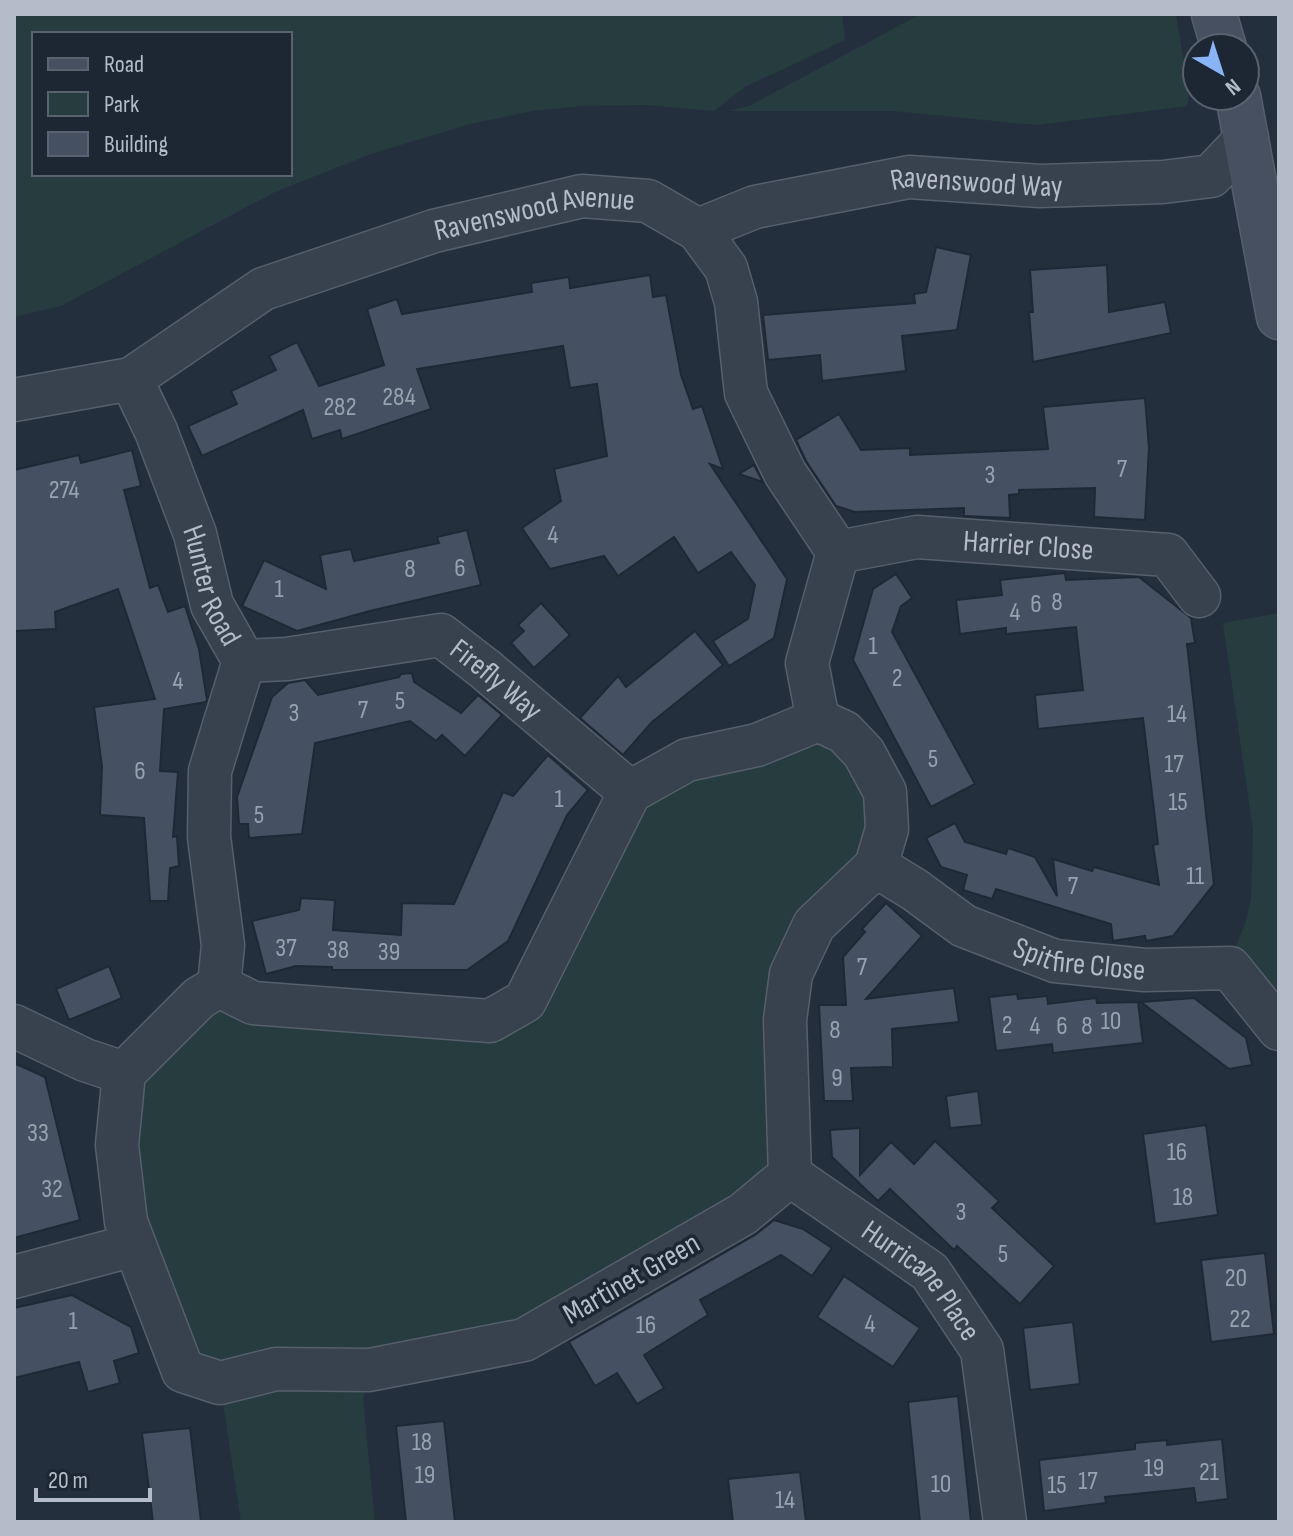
<svg xmlns="http://www.w3.org/2000/svg" width="1293" height="1536" font-family="'Sofia Sans Condensed',sans-serif">
	<style>
		.green { fill: #263c3f; fill-rule: evenodd }
		.building { fill: #455162; stroke: #1f2835; stroke-width: 2 }
		.lines { fill: none; stroke-linecap: round; stroke-linejoin: round }
		.street-casing { stroke: #565f6c; stroke-width: 45 }
		.secondary-casing { stroke: #565f6c; stroke-width: 47 }
		.street { stroke: #38414e; stroke-width: 42 }
		.secondary { stroke: #465061; stroke-width: 44 }
		.labels { text-anchor: middle; stroke-width: 7; stroke-linejoin: round; paint-order: stroke }
		.number-label { font-size: 26px; fill: #98a1af }
		.street-label { font-size: 30px; fill: #b4bcc9; stroke: #1d2633 }
	</style>
	<rect width="100%" height="100%" fill="#242f3e"/>
	<!-- green -->
	<g class="green">
		<path d="M14 14H842L845 40 745 87 714 111 645 105 582 106 533 111 470 124 371 154 275 192 61 306 14 317ZM34 34H290V174H34Z"/>
		<path d="M921 14H1176L1189 94 1187 106 1037 125 893 111H729L749 106Z"/>
		<path d="M1279 613V1009L1234 950 1245 924 1251 899 1253 830 1223 623Z"/>
		<path d="M844 732 887 829 814 925 790 1175 524 1340 369 1370 363 1399 375 1522H241L220 1383 153 1296 124 1073 199 998 490 1021 630 792Z"/>
	</g>
	<!-- building -->
	<g class="building">
		<path d="M936 247 971 255 957 330 902 336 906 371 822 381 820 355 768 360 763 315 915 303 914 294 926 292Z"/>
		<path d="M1107 265 1109 312 1165 302 1171 333 1033 362 1029 312H1033L1030 270Z"/>
		<path d="M650 275 653 297 666 295 681 375 693 409 702 406 723 469 710 464 787 579 774 638 729 666 713 641 748 619 755 585 731 552 698 573 674 537 618 576 604 556 550 569 522 528 561 501 554 469 607 456 597 384 570 388 563 346 417 369 431 409 342 439 340 430 312 439 303 410 202 456 188 426 237 404 231 391 276 370 269 356 297 342 319 386 384 365 367 309 397 299 402 314 532 292 531 283 569 277 570 288Z"/>
		<path d="M1145 398 1149 448 1145 520 1094 517 1095 488 1019 490V494L1009 495 1010 518 964 516V508L855 512 836 506 806 461 796 440 839 414 861 450 910 448V455L1048 449 1043 407Z"/>
		<path d="M132 450 141 486 124 490 150 588 158 585 168 612 185 606 199 649 207 700 206 702 164 709 160 771 178 772 173 837 177 836 179 866 170 868 168 901H150L144 818 100 815 102 766 94 707 155 699 118 589 55 612 56 629 14 631V470L79 455 81 463Z"/>
		<path d="M754 465 763 482 739 474Z"/>
		<path d="M467 530 481 585 370 611 297 631 242 606 264 560 326 589 320 555 351 549 354 561 439 543 437 537Z"/>
		<path d="M1065 573 1066 580 1139 577 1191 618 1195 643 1187 644 1214 884 1173 936 1146 941 1145 936 1113 941 1111 924 996 889 992 899 963 890 967 875 941 867 926 838 955 823 965 842 1006 854 1008 848 1035 857 1057 896 1053 859 1092 871 1094 867 1159 885 1153 845 1158 844 1143 718 1038 729 1035 695 1083 690 1076 627 1006 634V628L960 634 956 600 1002 595 1000 580Z"/>
		<path d="M896 574 912 598 901 606 892 632 975 784 931 807 853 660 873 589Z"/>
		<path d="M541 603 570 635 534 668 511 643 524 631 518 625Z"/>
		<path d="M695 631 723 665 652 722 623 755 580 718 618 676 626 687Z"/>
		<path d="M412 673 414 682 461 713 478 695 502 715 465 756 442 735 436 741 410 721 315 743 302 834 249 838 248 824H239L237 797 272 697 288 683 305 680 318 695 399 677 401 674Z"/>
		<path d="M548 755 588 790 567 815 508 941 467 970H332V967L296 966 266 974 252 921 299 910 301 898 335 900 333 930 401 935 402 903 454 904 503 792 513 796Z"/>
		<path d="M886 903 922 936 866 999 954 988 959 1022 892 1029 893 1067 851 1068 853 1101H824L819 1005H846L843 957 865 932 862 929Z"/>
		<path d="M109 966 122 998 69 1020 56 989Z"/>
		<path d="M1017 994 1018 999 1047 996 1048 1004 1096 998 1097 1003 1138 1002 1143 1043 1053 1053 1052 1044 996 1051 989 997Z"/>
		<path d="M1194 998 1246 1038 1252 1065 1229 1069 1141 1002Z"/>
		<path d="M14 1063 45 1077 80 1220 14 1238Z"/>
		<path d="M978 1091 982 1125 950 1128 946 1096Z"/>
		<path d="M1206 1125 1218 1215 1155 1224 1143 1134Z"/>
		<path d="M860 1128V1175L891 1142 914 1164 935 1141 999 1201 992 1208 1054 1266 1020 1304 957 1246 954 1250 890 1189 878 1201 832 1157 830 1130Z"/>
		<path d="M774 1220 803 1229 832 1248 812 1276 781 1255 700 1300 708 1315 644 1355 664 1388 637 1404 617 1373 595 1386 569 1342 755 1235Z"/>
		<path d="M1265 1253 1274 1334 1211 1342 1201 1260Z"/>
		<path d="M844 1276 920 1328 893 1367 817 1317Z"/>
		<path d="M72 1295 131 1327 139 1353 114 1361 120 1383 88 1392 79 1362 14 1378V1308Z"/>
		<path d="M1073 1322 1080 1384 1030 1390 1023 1328Z"/>
		<path d="M958 1396 971 1522H920L908 1402Z"/>
		<path d="M444 1421 455 1522H406L396 1426Z"/>
		<path d="M190 1428 201 1522H153L142 1433Z"/>
		<path d="M1222 1439 1228 1499 1196 1503 1194 1488 1105 1497 1106 1503 1044 1511 1039 1460 1135 1449V1443L1167 1440V1445Z"/>
		<path d="M800 1472 806 1522H733L728 1479Z"/>
	</g>
	<g class="lines">
		<!-- street casing -->
		<g class="street-casing">
			<g id="street">
				<path id="s1" d="M698 230 755 207 909 177 1040 186 1163 182 1211 176 1247 138"/>
				<path id="s2" d="M131 379 156 431 195 534 212 605 244 661 210 771 209 837 223 945 219 986"/>
				<path id="s3" d="M14 400 131 379 263 289 434 231 582 196 648 201 698 230 726 268 736 302 746 393 785 473 838 552 807 663 818 720"/>
				<path id="s4" d="M838 552 917 537 1168 555 1199 596"/>
				<path id="s5" d="M244 661 287 659 441 635 485 669 630 792"/>
				<path d="M818 720 844 732 864 753 885 792 887 829 876 866 814 925 791 974 785 1020 790 1175 743 1214 524 1340 369 1370 276 1369 220 1383 183 1371 126 1222 117 1145 124 1073 199 998 219 986 253 1003 490 1021 525 1001 630 792 687 760 757 745Z"/>
				<path id="s6" d="M876 866 915 890 964 926 1055 961 1145 970 1230 968 1279 1029"/>
				<path d="M14 1026 85 1060 124 1073"/>
				<path id="s7" d="M790 1175 930 1272 982 1350 1005 1522"/>
				<path d="M14 1277 134 1245"/>
			</g>
		</g>
		<!-- secondary casing -->
		<g class="secondary-casing">
			<g id="secondary">
				<path d="M1214 14 1224 48"/>
				<path d="M1238 96 1279 317"/>
			</g>
		</g>
		<!-- street -->
		<use href="#street" class="street"/>
		<!-- secondary -->
		<use href="#secondary" class="secondary"/>
	</g>
	<g class="labels">
		<!-- number labels -->
		<g class="number-label">
			<text x="399" y="405">284</text>
			<text x="340" y="415">282</text>
			<text x="1122" y="477">7</text>
			<text x="990" y="483">3</text>
			<text x="64" y="498">274</text>
			<text x="553" y="543">4</text>
			<text x="460" y="576">6</text>
			<text x="410" y="577">8</text>
			<text x="279" y="597">1</text>
			<text x="1057" y="610">8</text>
			<text x="1036" y="612">6</text>
			<text x="1015" y="620">4</text>
			<text x="873" y="654">1</text>
			<text x="897" y="686">2</text>
			<text x="178" y="689">4</text>
			<text x="400" y="709">5</text>
			<text x="363" y="718">7</text>
			<text x="294" y="721">3</text>
			<text x="1177" y="722">14</text>
			<text x="933" y="767">5</text>
			<text x="1174" y="772">17</text>
			<text x="140" y="779">6</text>
			<text x="559" y="807">1</text>
			<text x="1178" y="810">15</text>
			<text x="259" y="823">5</text>
			<text x="1195" y="884">11</text>
			<text x="1073" y="894">7</text>
			<text x="286" y="956">37</text>
			<text x="338" y="958">38</text>
			<text x="389" y="960">39</text>
			<text x="862" y="975">7</text>
			<text x="1111" y="1029">10</text>
			<text x="1007" y="1033">2</text>
			<text x="1035" y="1034">4</text>
			<text x="1062" y="1034">6</text>
			<text x="1087" y="1034">8</text>
			<text x="835" y="1038">8</text>
			<text x="837" y="1086">9</text>
			<text x="38" y="1141">33</text>
			<text x="1177" y="1160">16</text>
			<text x="52" y="1197">32</text>
			<text x="1183" y="1205">18</text>
			<text x="961" y="1220">3</text>
			<text x="1003" y="1262">5</text>
			<text x="1236" y="1286">20</text>
			<text x="1240" y="1327">22</text>
			<text x="73" y="1329">1</text>
			<text x="870" y="1332">4</text>
			<text x="646" y="1333">16</text>
			<text x="422" y="1450">18</text>
			<text x="1154" y="1476">19</text>
			<text x="1209" y="1480">21</text>
			<text x="425" y="1483">19</text>
			<text x="1088" y="1489">17</text>
			<text x="941" y="1492">10</text>
			<text x="1057" y="1493">15</text>
			<text x="785" y="1508">14</text>
		</g>
		<!-- street labels -->
		<g class="street-label">
			<text dy="10" stroke="none"><textPath href="#s1" startOffset="286">Ravenswood Way</textPath></text>
			<text dy="10" stroke="none"><textPath href="#s3" startOffset="562">Ravenswood Avenue</textPath></text>
			<text dy="10" stroke="none"><textPath href="#s4" startOffset="192">Harrier Close</textPath></text>
			<text dy="10" stroke="none"><textPath href="#s2" startOffset="222">Hunter Road</textPath></text>
			<text dy="10" stroke="none"><textPath href="#s5" startOffset="270">Firefly Way</textPath></text>
			<text dy="10" stroke="none"><textPath href="#s6" startOffset="228">Spitfire Close</textPath></text>
			<text transform="translate(631 1278) rotate(-30)" y="10">Martinet Green</text>
			<text dy="10" stroke="none"><textPath href="#s7" startOffset="170">Hurricane Place</textPath></text>
		</g>
	</g>
	<!-- border -->
	<rect width="1293" height="1536" fill="none" stroke="#b4bcc9" stroke-width="32"/>
	<!-- legend -->
	<rect x="32" y="32" width="260" height="144" fill="#1d2633" stroke="#59626f" stroke-width="2"/>
	<rect x="48" y="58" width="40" height="12" fill="#465061" stroke="#59626f" stroke-width="2"/>
	<text x="104" y="72" font-size="24" fill="#b4bcc9">Road</text>
	<rect x="48" y="92" width="40" height="24" fill="#263c3f" stroke="#59626f" stroke-width="2"/>
	<text x="104" y="112" font-size="24" fill="#b4bcc9">Park</text>
	<rect x="48" y="132" width="40" height="24" fill="#455162" stroke="#59626f" stroke-width="2"/>
	<text x="104" y="152" font-size="24" fill="#b4bcc9">Building</text>
	<!-- north arrow -->
	<g transform="translate(1221 72) rotate(141)"><circle r="38" fill="#1d2633" stroke="#59626f" stroke-width="2"/>
	<path d="M0-6L14 30L0 20L-14 30Z" fill="#8ab4f8"/>
	<text y="-12" font-size="22" font-weight="bold" text-anchor="middle" fill="#b4bcc9">N</text>
	</g>
	<!-- scale -->
	<path d="M36 1488v12h114v-12" fill="none" stroke="#b4bcc9" stroke-width="4"/>
	<text x="48" y="1488" font-size="24" fill="#b4bcc9" stroke="#1d2633" stroke-width="6" paint-order="stroke">20 m</text>
</svg>
